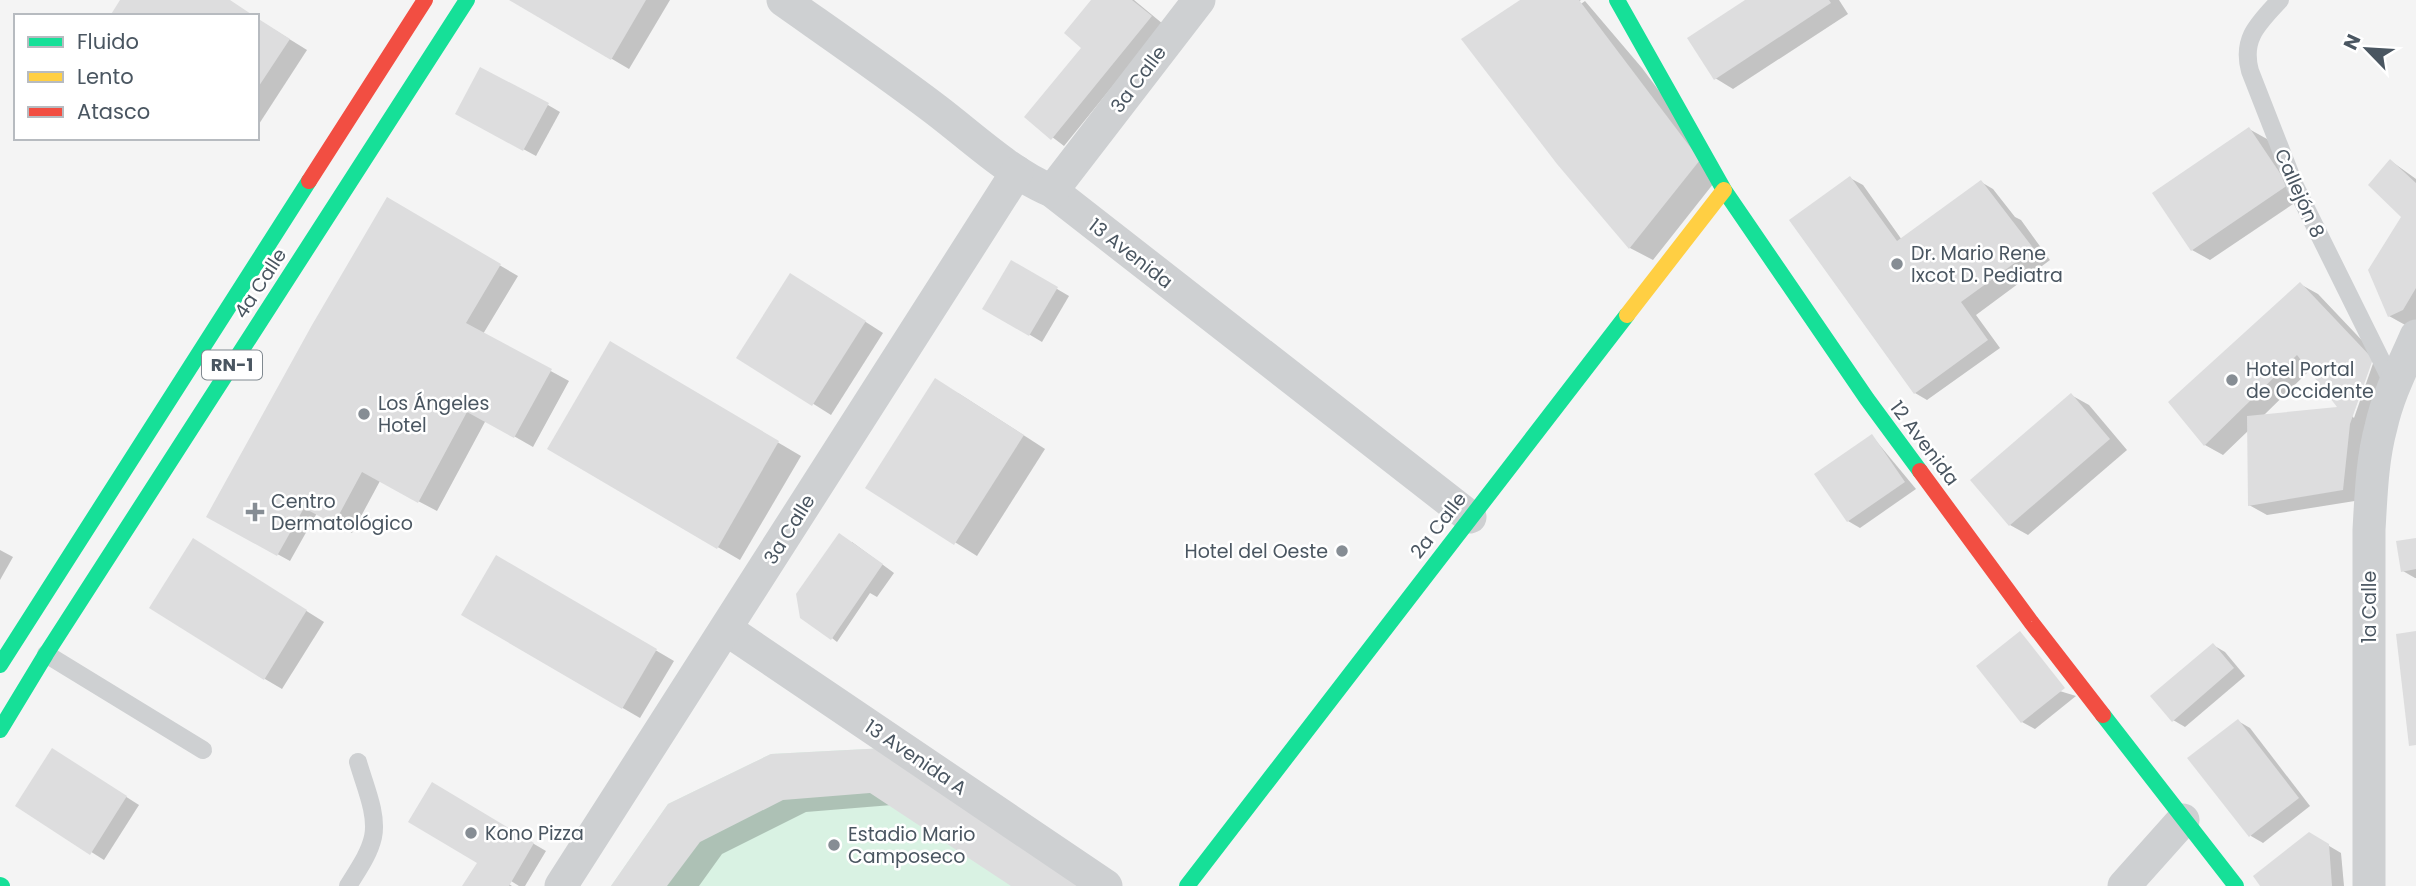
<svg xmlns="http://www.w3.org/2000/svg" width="2416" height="886" font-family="Poppins,sans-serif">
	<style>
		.green { fill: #d9f2e3 }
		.shadow { fill: #0003; fill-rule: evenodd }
		.building { fill: #ddddde }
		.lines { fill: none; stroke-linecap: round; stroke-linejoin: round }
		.lane { stroke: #ced0d2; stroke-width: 18 }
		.street { stroke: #ced0d2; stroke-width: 33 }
		.fast { stroke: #16e098; stroke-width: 16 }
		.slow { stroke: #ffcf43; stroke-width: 16 }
		.jam { stroke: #f24e42; stroke-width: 16 }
		.poi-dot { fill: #868d94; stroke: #fff; stroke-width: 2.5 }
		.labels { text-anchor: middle; stroke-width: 5; stroke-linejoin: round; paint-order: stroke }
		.shield { fill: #fff; stroke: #808990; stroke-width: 2 }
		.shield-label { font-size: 18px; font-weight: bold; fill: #4a5661 }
		.street-label { font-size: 19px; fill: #4a5661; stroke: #fff }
		.poi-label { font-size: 19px; fill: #4a5661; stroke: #fff; text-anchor: start }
	</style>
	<rect width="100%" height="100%" fill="#f4f4f4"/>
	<!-- green -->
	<path class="green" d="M886 748 1090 886H611L668 804 771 754Z"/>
	<!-- shadow -->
	<g class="shadow">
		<path d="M512 0H670L629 69Z"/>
		<path d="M1093 0H1134L1163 24 1064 146 1026 117 1084 47Z"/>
		<path d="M1523 0H1581L1486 66 1489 69 1585 1 1642 68 1721 174 1653 260 1630 248 1558 163 1464 39Z"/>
		<path d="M1748 0H1839L1848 14 1733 89 1715 78Z"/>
		<path d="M257 19 307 50 259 124 257 123Z"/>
		<path d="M548 105 560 112 536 156 457 113Z"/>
		<path d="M2249 129 2267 139 2305 196 2210 260 2192 250Z"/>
		<path d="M2391 161 2416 179V322L2407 326 2389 316 2403 217Z"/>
		<path d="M1850 178 1863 185 1902 240 1981 182 1993 189 2015 217 2021 220 2050 260 1976 315 2000 348 1927 400 1915 393Z"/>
		<path d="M388 200 518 276 483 334 569 381 533 447 486 420 437 511 380 481 352 533 317 513 290 561 208 516Z"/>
		<path d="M1011 262 1069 296 1042 342 985 308Z"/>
		<path d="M2300 284 2318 294 2373 352 2351 415 2354 418 2376 355 2390 370 2361 500 2267 515 2249 505V430L2223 455 2205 445 2171 402ZM2310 370 2340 409 2263 416Z"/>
		<path d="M808 285 883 333 831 415 739 357Z"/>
		<path d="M611 344 801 456 740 560 549 449Z"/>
		<path d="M958 393 1045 449 977 556 867 487Z"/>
		<path d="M2071 395 2089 405 2127 450 2028 535 2010 525 1973 481Z"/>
		<path d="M1872 436 1916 489 1860 528 1848 521Z"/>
		<path d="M2416 540V578H2415L2403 571Z"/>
		<path d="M852 542 894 573 877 597 870 593 837 642 832 638Z"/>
		<path d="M0 550 13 557 0 580Z"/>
		<path d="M211 551 324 622 282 689 265 679Z"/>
		<path d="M497 557 674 661 640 718 463 615Z"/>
		<path d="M2213 645 2225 652 2245 676 2185 727 2173 720Z"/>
		<path d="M1978 666 2076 696 2035 729 2022 722Z"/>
		<path d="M2238 721 2250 728 2310 806 2263 843 2251 836Z"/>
		<path d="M65 758 139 805 104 860 17 805Z"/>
		<path d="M908 764 1014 886 892 805 806 812 722 854 699 886H613L669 805Z"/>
		<path d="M432 784 546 851 525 886H519L511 881 509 884 512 886H464L479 862Z"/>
		<path d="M2309 834 2341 853 2344 886H2262Z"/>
	</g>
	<!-- building -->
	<g class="building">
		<path d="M120 0H230L254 16H110Z"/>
		<path d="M509 0H646L611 60Z"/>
		<path d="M1091 0H1132L1152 16 1051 140 1024 117 1081 48 1064 33Z"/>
		<path d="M1520 0H1579L1700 160 1629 249 1557 164 1461 39Z"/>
		<path d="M1745 0H1829L1831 3 1714 80 1687 38Z"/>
		<path d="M257 18 290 39 257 89Z"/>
		<path d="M480 67 549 103 523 151 455 114Z"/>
		<path d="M2249 127 2288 185 2191 251 2152 193Z"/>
		<path d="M2390 159 2416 183V288L2403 310 2388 317 2368 270 2401 217 2368 185Z"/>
		<path d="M1850 176 1897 241 1981 180 2034 249 1961 302 1988 340 1914 394 1789 220Z"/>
		<path d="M387 197 501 264 466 323 552 369 514 438 467 412 418 503 362 472 334 524 304 508 277 556 206 517 312 325Z"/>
		<path d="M1011 260 1058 287 1029 336 982 309Z"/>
		<path d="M790 273 866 321 812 406 736 358Z"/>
		<path d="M2300 282 2373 359 2350 424 2343 490 2248 506 2247 416 2337 407 2297 355 2204 446 2168 402Z"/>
		<path d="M610 341 779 441 717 549 547 449Z"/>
		<path d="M935 378 1024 435 954 545 865 488Z"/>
		<path d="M2071 393 2110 439 2009 526 1970 480Z"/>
		<path d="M1872 434 1905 482 1847 522 1814 474Z"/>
		<path d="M839 533 883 564 831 640 800 618 796 594Z"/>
		<path d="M193 538 307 610 264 680 149 608Z"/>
		<path d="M2416 538V569L2401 572 2396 541Z"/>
		<path d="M496 555 657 649 622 709 461 615Z"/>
		<path d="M2020 631 2065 688 2021 723 1976 666Z"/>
		<path d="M2416 631V745L2409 746 2396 634Z"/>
		<path d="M2213 643 2234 668 2172 722 2150 696Z"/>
		<path d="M2238 719 2299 798 2249 837 2187 758Z"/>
		<path d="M52 748 127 796 90 855 15 806Z"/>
		<path d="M886 748 1090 886H1011L870 793 783 800 700 842 667 886H611L668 804 771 754Z"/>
		<path d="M432 782 534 843 509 886H462L477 863 408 822Z"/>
		<path d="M2309 832 2329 844 2332 886H2260L2253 876Z"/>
	</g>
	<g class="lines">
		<!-- lane -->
		<g class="lane">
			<path d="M2280 0C2259 23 2241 38 2250 71L2295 186 2394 386"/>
			<path d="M46 654 203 750"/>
			<path d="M348 886C357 871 369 855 373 837 378 814 364 784 358 762"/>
		</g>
		<!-- street -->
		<g class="street">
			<path d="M783 0C834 36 885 71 935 109 972 137 1009 173 1052 191L1470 517"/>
			<path d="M1052 191 1199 0"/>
			<path d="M726 629 1106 886"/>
			<path d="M561 886 1017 172"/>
			<path d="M2124 886 2183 820"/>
			<path d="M2369 886V530C2371 496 2372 460 2381 427 2388 395 2403 366 2416 336"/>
		</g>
		<!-- fast -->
		<g class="fast">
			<path d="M1617 0 1724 190 1867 399 1920 471"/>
			<path d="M0 665 309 181"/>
			<path d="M2103 715 2236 886"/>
			<path d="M0 730 46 654 467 0"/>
			<path d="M0 885 2 886"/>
			<path d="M1187 886 1627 315"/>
		</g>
		<!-- slow -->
		<path class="slow" d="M1627 315 1724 190"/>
		<!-- jam -->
		<g class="jam">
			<path d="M309 181 425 0"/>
			<path d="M1920 471 2031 622 2103 715"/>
		</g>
	</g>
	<!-- markers -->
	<g class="poi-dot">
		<circle cx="1897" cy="264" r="7"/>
		<circle cx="2232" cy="380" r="7"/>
		<circle cx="364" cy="414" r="7"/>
		<path d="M251.5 501.5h7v7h7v7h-7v7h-7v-7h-7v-7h7z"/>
		<circle cx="1342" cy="551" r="7"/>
		<circle cx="471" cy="833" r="7"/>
		<circle cx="834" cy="845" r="7"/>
	</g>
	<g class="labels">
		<!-- shield labels -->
		<rect class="shield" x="202" y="350.5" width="60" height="29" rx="5"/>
		<g class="shield-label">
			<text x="232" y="371">RN-1</text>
		</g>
		<!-- street labels -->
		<g class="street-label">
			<text transform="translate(1138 79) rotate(-53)" y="7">3a Calle</text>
			<text transform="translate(2300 193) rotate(66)" y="7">Callejón 8</text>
			<text transform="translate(1131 253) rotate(38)" y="7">13 Avenida</text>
			<text transform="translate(260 283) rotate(-57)" y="7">4a Calle</text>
			<text transform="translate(1925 443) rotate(53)" y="7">12 Avenida</text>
			<text transform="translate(1438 525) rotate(-52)" y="7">2a Calle</text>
			<text transform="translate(789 529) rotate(-58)" y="7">3a Calle</text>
			<text transform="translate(2369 607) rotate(-90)" y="7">1a Calle</text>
			<text transform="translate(916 757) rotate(34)" y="7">13 Avenida A</text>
		</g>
		<!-- poi labels -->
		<g class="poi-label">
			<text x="1911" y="260">Dr. Mario Rene<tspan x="1911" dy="22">Ixcot D. Pediatra</tspan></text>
			<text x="2246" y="376">Hotel Portal<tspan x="2246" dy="22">de Occidente</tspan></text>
			<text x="378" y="410">Los Ángeles<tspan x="378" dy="22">Hotel</tspan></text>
			<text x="271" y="508">Centro<tspan x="271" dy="22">Dermatológico</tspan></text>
			<text x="1328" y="558" text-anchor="end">Hotel del Oeste</text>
			<text x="485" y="840">Kono Pizza</text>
			<text x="848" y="841">Estadio Mario<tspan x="848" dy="22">Camposeco</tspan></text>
		</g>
	</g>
	<!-- legend -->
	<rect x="14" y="14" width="245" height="126" fill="#ffffff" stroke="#b7bbc0" stroke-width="2"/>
	<rect x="28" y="37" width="35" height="10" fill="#16e098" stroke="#b7bbc0" stroke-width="2"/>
	<text x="77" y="49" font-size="21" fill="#4a5661">Fluido</text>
	<rect x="28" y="72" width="35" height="10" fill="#ffcf43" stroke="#b7bbc0" stroke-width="2"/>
	<text x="77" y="84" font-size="21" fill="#4a5661">Lento</text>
	<rect x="28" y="107" width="35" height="10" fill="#f24e42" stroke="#b7bbc0" stroke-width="2"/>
	<text x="77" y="119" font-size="21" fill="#4a5661">Atasco</text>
	<!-- north arrow -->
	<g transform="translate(2367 49) rotate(295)" stroke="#ffffff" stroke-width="5" paint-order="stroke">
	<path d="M0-5L12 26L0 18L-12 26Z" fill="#4a5661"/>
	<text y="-10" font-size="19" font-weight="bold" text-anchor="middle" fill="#4a5661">N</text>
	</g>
</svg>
